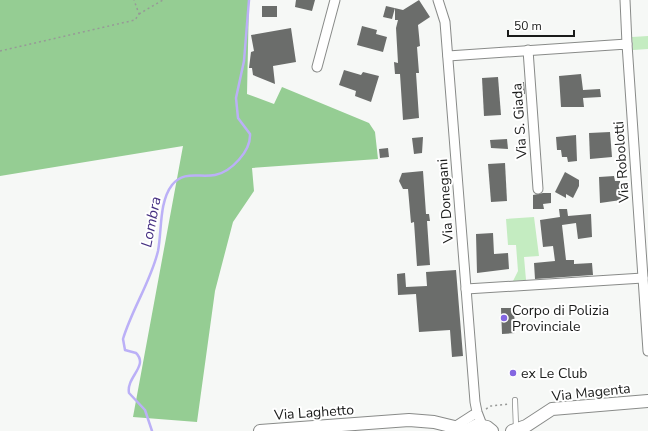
<svg xmlns="http://www.w3.org/2000/svg" width="648" height="431" font-family="'Nunito Sans',sans-serif">
	<style>
		.green { fill: #c4ecc1 }
		.forest { fill: #95cd93 }
		.lines { fill: none; stroke-linecap: round; stroke-linejoin: round }
		.stream { stroke: #bbb0f7; stroke-width: 2.5 }
		.building { fill: #6b6d6b }
		.lane-casing { stroke: #898b89; stroke-width: 6 }
		.street-casing { stroke: #898b89; stroke-width: 11 }
		.secondary-casing { stroke: #898b89; stroke-width: 14 }
		.path { stroke: #979997; stroke-width: 1.5; stroke-dasharray: 2 3; stroke-linecap: butt }
		.lane { stroke: #fff; stroke-width: 4.5 }
		.street { stroke: #fff; stroke-width: 9 }
		.secondary { stroke: #fff; stroke-width: 12 }
		.poi-dot { fill: #8366e1; stroke: #fff; stroke-width: 1.5 }
		.labels { text-anchor: middle; stroke-width: 4; stroke-linejoin: round; paint-order: stroke }
		.street-label { font-size: 14px; fill: #1a1b1a; stroke: #fff }
		.poi-label { font-size: 14px; fill: #1a1b1a; stroke: #fff; text-anchor: start }
		.water-label { font-size: 15px; font-style: italic; fill: #463182; stroke: #fff }
	</style>
	<rect width="100%" height="100%" fill="#f6f8f6"/>
	<!-- green -->
	<g class="green">
		<path d="M648 36V49L633 50 632 37Z"/>
		<path d="M534 217 539 256 524 257 526 280 513 281 518 271 516 245H508L506 219Z"/>
	</g>
	<!-- forest -->
	<path class="forest" d="M0 0H249L247 94 274 104 282 87 369 123 375 132 378 159 252 168 254 191 233 222 215 291 197 422 133 417 183 146 0 176Z"/>
	<g class="lines">
		<!-- stream -->
		<path class="stream" d="M152 431 145 410 129 393C126 377 149 366 136 353L125 350 123 339C132 309 151 281 158 251 162 230 159 202 172 185 184 170 199 178 215 175 231 172 251 151 250 134L238 118 236 98 244 61 249 0"/>
	</g>
	<!-- building -->
	<g class="building">
		<path d="M296 0H315L312 11 295 7Z"/>
		<path d="M419 0 430 17 418 25 420 46 417 47 419 73H416L419 118 403 120 400 74H395L394 62 398 63 396 28 398 20H395V8L392 19 383 17 386 6 403 10Z"/>
		<rect x="262" y="6" width="15" height="11"/>
		<path d="M362 26 377 30 376 34 387 37 383 52 357 45Z"/>
		<path d="M291 28 296 62 273 66 275 84 253 75 252 68H249L251 52 254 51 251 35Z"/>
		<path d="M344 70 361 75 363 72 379 76 371 102 355 96 356 91 339 85Z"/>
		<path d="M581 74 583 90 600 89 601 97 583 98 584 107H561L559 76Z"/>
		<path d="M498 77 501 115 484 116 482 78Z"/>
		<path d="M524 82 525 94H518L517 83Z"/>
		<path d="M610 132 612 157 590 159 589 133Z"/>
		<path d="M576 135 577 161 568 162 567 157H562L561 150H557L556 137Z"/>
		<path d="M423 137 422 153 414 154 412 138Z"/>
		<path d="M507 139 508 149 491 148 490 140Z"/>
		<path d="M388 148 389 157 380 158 379 149Z"/>
		<path d="M505 163 507 201 491 202 488 164Z"/>
		<path d="M423 171 426 214H429L430 221H427L430 265 417 266 414 222 411 223 408 189H403L399 181 402 173Z"/>
		<path d="M565 172 579 180V186L573 198 566 194V198L555 192Z"/>
		<path d="M614 176 615 181H620L621 200 600 203 599 177Z"/>
		<path d="M543 193H551V203L543 204 544 209H533V195Z"/>
		<path d="M559 209H567L568 216 591 214 592 237 578 239 576 223 562 225 566 260H574V264L592 263 593 275 535 279 534 263 555 261 553 246 543 247 540 220 560 217Z"/>
		<path d="M493 233 494 254 508 253 509 269 477 273 476 234Z"/>
		<path d="M456 270 463 356 452 357 450 330 419 332 416 294 398 295 397 274 405 273 406 287 427 286 426 272Z"/>
		<path d="M501 308H514L515 333 502 334Z"/>
	</g>
	<g class="lines">
		<!-- lane casing -->
		<g class="lane-casing">
			<path id="lane" d="M515 400 516 428"/>
		</g>
		<!-- street casing -->
		<g class="street-casing">
			<g id="street">
				<path d="M438 0 445 22 475 402 477 412 482 425"/>
				<path d="M625 0 627 44"/>
				<path d="M528 50 538 189"/>
				<path d="M448 56 627 44 648 351"/>
				<path d="M317 67 335 0"/>
				<path d="M466 289 643 278"/>
				<path d="M456 426 473 415"/>
			</g>
		</g>
		<!-- secondary casing -->
		<g class="secondary-casing">
			<g id="secondary">
				<path d="M260 431 409 420 434 422 467 430"/>
				<path d="M466 431 477 425 487 427 492 431"/>
				<path d="M512 431 526 426 552 409 648 401"/>
			</g>
		</g>
		<!-- path -->
		<g class="path">
			<path d="M139 14 163 0"/>
			<path d="M0 51 135 20 139 14 134 0"/>
			<path d="M486 409 491 406 509 404"/>
		</g>
		<!-- lane -->
		<use href="#lane" class="lane"/>
		<!-- street -->
		<use href="#street" class="street"/>
		<!-- secondary -->
		<use href="#secondary" class="secondary"/>
	</g>
	<!-- markers -->
	<g class="poi-dot">
		<circle cx="504" cy="318" r="4"/>
		<circle cx="513" cy="373" r="4"/>
	</g>
	<g class="labels">
		<!-- street labels -->
		<g class="street-label">
			<text transform="translate(519 121) rotate(-94)" y="5">Via S. Giada</text>
			<text transform="translate(621 162) rotate(-94)" y="5">Via Robolotti</text>
			<text transform="translate(445 201) rotate(-94)" y="5">Via Donegani</text>
			<text transform="translate(591 392) rotate(-6)" y="5">Via Magenta</text>
			<text transform="translate(314 412) rotate(-4)" y="5">Via Laghetto</text>
		</g>
		<!-- poi labels -->
		<g class="poi-label">
			<text x="512" y="315">Corpo di Polizia<tspan x="512" dy="16">Provinciale</tspan></text>
			<text x="521" y="378">ex Le Club</text>
		</g>
		<!-- water labels -->
		<g class="water-label">
			<text transform="translate(151 222) rotate(-79)" y="5">Lombra</text>
		</g>
	</g>
	<!-- scale -->
	<path d="M508 30v6h66v-6" fill="none" stroke="#1a1b1a" stroke-width="2"/>
	<text x="514" y="30" font-size="12" fill="#1a1b1a" stroke="#ffffff" stroke-width="3" paint-order="stroke">50 m</text>
</svg>
